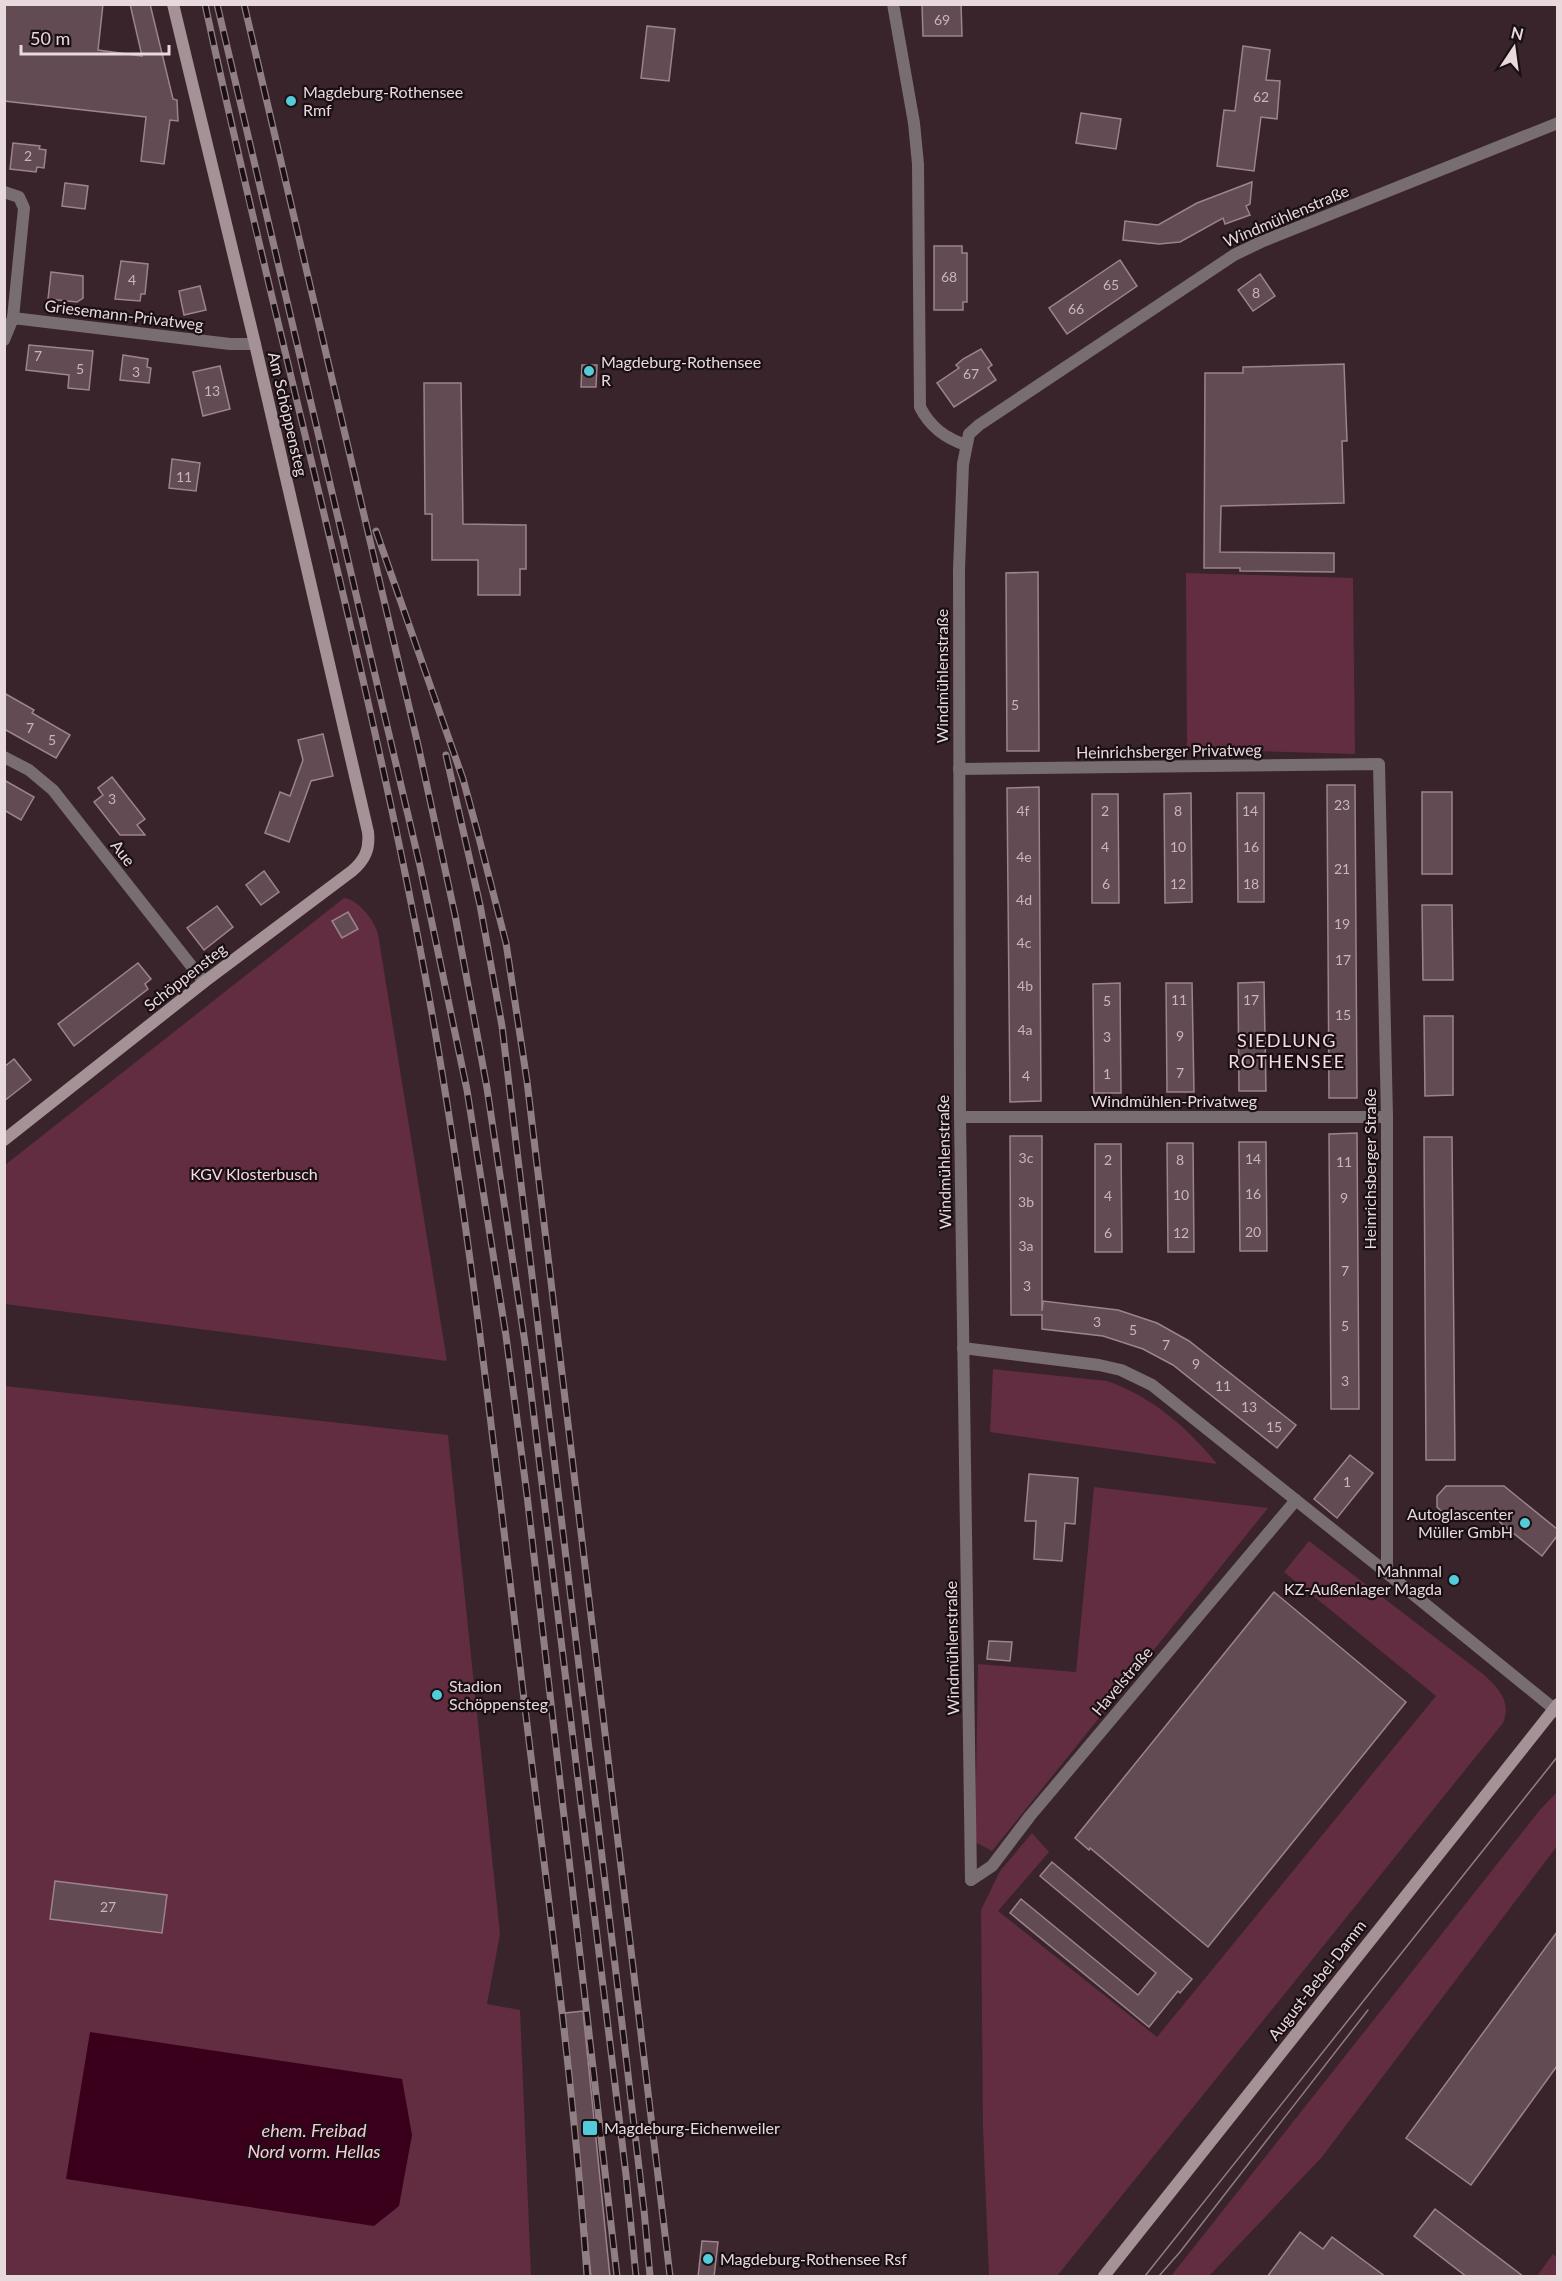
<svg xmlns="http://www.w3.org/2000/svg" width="1562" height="2281" font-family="Lato,sans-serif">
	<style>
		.green { fill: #622c41 }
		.water { fill: #3a001b }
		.building { fill: #634b53; stroke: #9d838b; stroke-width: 1.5 }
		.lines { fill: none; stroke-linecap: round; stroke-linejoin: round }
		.street { stroke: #786d70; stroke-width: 12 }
		.secondary { stroke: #a49297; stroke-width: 12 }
		.tram { stroke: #907e83; stroke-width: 1.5 }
		.rail-casing { stroke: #907e83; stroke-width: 7 }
		.rail { stroke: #1a1013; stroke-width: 4.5; stroke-dasharray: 14; stroke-linecap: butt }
		.poi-dot { fill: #53cbdb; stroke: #1a1013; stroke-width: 2 }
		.labels { text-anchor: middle; stroke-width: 4.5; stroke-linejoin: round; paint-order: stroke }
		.number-label { font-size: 14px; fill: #c7b6ba }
		.poi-label { font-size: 16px; fill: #e8d9dd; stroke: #1a1013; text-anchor: start }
		.street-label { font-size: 16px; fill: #e8d9dd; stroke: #1a1013 }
		.park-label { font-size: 16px; fill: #f5dbe3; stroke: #1a1013 }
		.neighbourhood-label { font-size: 18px; letter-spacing: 1.5px; fill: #f6dae3; stroke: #1a1013 }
		.water-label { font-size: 18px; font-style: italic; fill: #fac8d8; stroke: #1a1013 }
	</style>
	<rect width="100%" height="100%" fill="#39242b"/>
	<!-- green -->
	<g class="green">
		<path d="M1186 573 1353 578 1355 754 1187 749Z"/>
		<path d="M344 898C359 900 374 920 378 934L447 1361 5 1304V1165Z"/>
		<path d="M993 1369 1107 1381C1151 1396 1188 1428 1217 1464L990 1432Z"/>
		<path d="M5 1386 448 1435 500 1934 487 2004 520 2010 531 2276H5Z"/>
		<path d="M1094 1487 1268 1508 992 1851 975 1842 978 1664 1076 1672Z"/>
		<path d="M1309 1541 1483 1674C1498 1688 1512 1701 1503 1723L1057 2276H989L983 2128 981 1910 1000 1871 1032 1833 1049 1852 998 1911 1157 2037 1436 1696 1284 1572Z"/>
		<path d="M1557 1792V1846L1322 2157 1209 2276H1171L1539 1811Z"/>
		<path d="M1553 2254 1557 2258V2276H1537Z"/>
	</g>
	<!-- water -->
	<path class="water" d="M90 2032 402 2079 412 2135 399 2206 374 2226 66 2179Z"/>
	<!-- building -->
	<g class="building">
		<path d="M4 4H103L98 50 142 56 130 4H150L173 99 177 100 178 121 170 120 164 164 141 161 146 117 4 101Z"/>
		<path d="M922 4H961L962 36H923Z"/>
		<path d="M647 26 675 29 669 81 641 78Z"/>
		<path d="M1243 46 1270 50 1266 80 1280 81 1277 119 1261 117 1254 171 1217 166 1224 110 1235 111Z"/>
		<path d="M1081 113 1121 119 1116 149 1076 143Z"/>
		<path d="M13 143 40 146 39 149 46 150 44 168 37 167 36 172 10 169Z"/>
		<path d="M1252 182 1250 204 1246 206 1250 215 1225 224 1223 218 1180 242 1159 244 1123 240 1125 221 1158 225 1197 203Z"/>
		<path d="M65 183 88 186 85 209 62 206Z"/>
		<path d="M934 246H962V253H967V302H963V310H934Z"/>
		<path d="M1120 260 1137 286 1067 334 1049 308Z"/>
		<path d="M121 261 148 264 145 294H141L140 301 115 299Z"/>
		<path d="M51 272 83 276V298L77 302 48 299Z"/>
		<path d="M1260 274 1275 296 1253 311 1238 290Z"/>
		<path d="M200 286 206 310 184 315 179 291Z"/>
		<path d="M29 345 93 351 89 390 68 388 69 375 26 370Z"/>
		<path d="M981 349 992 365 988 368 996 380 954 407 937 383 959 368 956 365 963 359Z"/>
		<path d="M123 355 148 359 147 367 151 368 149 383 120 380Z"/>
		<path d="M1344 364 1347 441H1342L1344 503 1221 506 1220 552 1334 553V572L1240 571V568H1204L1205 373H1243V367Z"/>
		<path d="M582 365H597L596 387H581Z"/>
		<path d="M220 366 230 409 203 416 193 372Z"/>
		<path d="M424 383H461L463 524 526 525V569H520V595H478V560H432V514H425Z"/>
		<path d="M172 459 200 463 196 491 169 488Z"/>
		<path d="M1038 572 1039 751H1007L1006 573Z"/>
		<path d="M4 693 34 710 32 713 70 735 56 758 4 729Z"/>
		<path d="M323 734 333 776 311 781 289 842 265 833 280 792 290 796 303 760 298 740Z"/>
		<path d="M112 777 145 819 137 825 145 835H120L94 802 103 795 98 788Z"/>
		<path d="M4 780 34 797 21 820 4 810Z"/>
		<path d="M1327 785H1355L1357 1098H1329Z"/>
		<path d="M1039 787 1041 1101 1010 1102 1007 788Z"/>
		<rect x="1422" y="792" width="30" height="82"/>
		<path d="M1191 793 1192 902 1165 903 1164 794Z"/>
		<path d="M1237 793H1264V902H1238Z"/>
		<path d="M1092 794H1118L1119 903H1092Z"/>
		<path d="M264 871 279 892 261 905 246 885Z"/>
		<path d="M1422 905H1452L1453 980H1423Z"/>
		<path d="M217 906 233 927 204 950 187 928Z"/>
		<path d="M348 912 358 929 342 938 332 921Z"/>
		<path d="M138 963 151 979 145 984 148 989 74 1046 58 1024Z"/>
		<path d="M1264 982 1266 1091H1239L1238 983Z"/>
		<path d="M1120 983 1121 1093H1094L1093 984Z"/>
		<path d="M1166 983H1192L1194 1092H1167Z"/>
		<path d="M1424 1016H1453V1095L1425 1096Z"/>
		<path d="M14 1059 31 1080 4 1101V1067Z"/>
		<path d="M1357 1133 1359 1409H1331L1329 1134Z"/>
		<path d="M1010 1136H1042V1311L1043 1301 1118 1310 1157 1323 1189 1341 1296 1425 1277 1448 1173 1365 1143 1349 1103 1336 1042 1329V1315H1011Z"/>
		<path d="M1424 1137H1452L1455 1460H1426Z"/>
		<path d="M1239 1142H1266L1267 1251H1240Z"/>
		<path d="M1167 1143H1193L1194 1252H1168Z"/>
		<path d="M1095 1144H1121L1122 1252H1095Z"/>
		<path d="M1350 1455 1373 1473 1337 1518 1314 1499Z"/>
		<path d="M1029 1474 1078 1478 1075 1524 1065 1523 1062 1561 1034 1559 1036 1521H1025Z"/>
		<path d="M1446 1486H1504L1557 1529V1536L1542 1556 1492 1516H1446L1437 1507V1496Z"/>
		<path d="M1274 1592 1406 1702 1208 1947 1090 1848 1089 1850 1075 1838Z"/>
		<path d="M989 1641 1012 1642 1010 1661 987 1659Z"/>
		<path d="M1052 1862 1192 1979 1180 1993 1178 1991 1149 2027 1010 1913 1021 1899 1138 1995 1156 1973 1040 1876Z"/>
		<path d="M55 1881 167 1895 162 1933 50 1919Z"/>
		<path d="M1557 1932V2066L1471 2185 1406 2138Z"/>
		<path d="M583 2011 610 2277H591L565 2013Z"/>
		<path d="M1435 2209 1524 2277H1467L1414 2236Z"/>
		<path d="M1300 2232 1323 2249 1332 2237 1386 2277H1267Z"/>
		<path d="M702 2241 718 2242 714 2277H698Z"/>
	</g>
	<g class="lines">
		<!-- street -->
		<g class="street">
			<path d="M893 4 914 123 918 164 920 407C930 427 945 438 966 445"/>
			<path d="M4 192 19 197 24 208 13 318"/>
			<path d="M4 340 13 318 230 344H255"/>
			<path d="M4 757 29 770 53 790 204 982"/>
			<path d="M959 769 1379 764 1387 1117V1573"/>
			<path d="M960 1117H1387"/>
			<path d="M963 1348 1099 1365 1121 1370 1152 1385 1387 1573 1558 1712"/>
			<path d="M971 1880 960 1117 959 570 963 464 969 434 979 425 1234 255 1261 242 1558 123"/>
			<path d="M971 1880 992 1866 1030 1816 1296 1500"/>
		</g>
		<!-- secondary -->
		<g class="secondary">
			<path d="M4 1140 204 982 352 871C365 860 370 849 368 832L255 344 173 4"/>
			<path d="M1104 2276 1558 1704"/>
		</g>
		<!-- tram -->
		<g class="tram">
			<path d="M1145 2276 1558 1756"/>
			<path d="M1159 2276 1180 2252 1368 2010"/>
		</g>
		<!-- rail casing -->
		<g class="rail-casing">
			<g id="rail">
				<path d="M205 4C272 318 358 628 419 943 465 1182 491 1424 520 1666 544 1869 573 2072 587 2276"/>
				<path d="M217 4 420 866 467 1090 506 1336 527 1495 617 2276"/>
				<path d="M244 4 418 745 455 915 487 1088 525 1343 626 2175 636 2276"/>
				<path d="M376 531 463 779 478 834 506 943 527 1081 670 2276"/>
				<path d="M446 755 480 905 502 1026 619 1998 644 2210 650 2276"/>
			</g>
		</g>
		<!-- rail -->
		<use href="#rail" class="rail"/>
	</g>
	<!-- markers -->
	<g class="poi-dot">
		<circle cx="291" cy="101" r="6"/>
		<circle cx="589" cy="371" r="6"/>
		<circle cx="1525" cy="1523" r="6"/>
		<circle cx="1454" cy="1580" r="6"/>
		<circle cx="437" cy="1695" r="6"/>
		<rect x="582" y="2120" width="16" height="16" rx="3"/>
		<circle cx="708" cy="2259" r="6"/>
	</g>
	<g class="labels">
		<!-- number labels -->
		<g class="number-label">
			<text x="942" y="25">69</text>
			<text x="1261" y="102">62</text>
			<text x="28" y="161">2</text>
			<text x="949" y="282">68</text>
			<text x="132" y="285">4</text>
			<text x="1111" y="290">65</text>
			<text x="1256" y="298">8</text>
			<text x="1076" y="314">66</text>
			<text x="38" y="361">7</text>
			<text x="80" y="374">5</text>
			<text x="136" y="377">3</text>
			<text x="971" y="379">67</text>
			<text x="212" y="396">13</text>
			<text x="184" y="482">11</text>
			<text x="1015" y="710">5</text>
			<text x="30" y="733">7</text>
			<text x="52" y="745">5</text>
			<text x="112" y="804">3</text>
			<text x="1342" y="810">23</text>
			<text x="1023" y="816">4f</text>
			<text x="1105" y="816">2</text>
			<text x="1178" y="816">8</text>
			<text x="1250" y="816">14</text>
			<text x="1105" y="852">4</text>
			<text x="1178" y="852">10</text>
			<text x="1251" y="852">16</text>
			<text x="1024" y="862">4e</text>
			<text x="1342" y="874">21</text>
			<text x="1106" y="889">6</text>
			<text x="1178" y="889">12</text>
			<text x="1251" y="889">18</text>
			<text x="1024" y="905">4d</text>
			<text x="1342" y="929">19</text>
			<text x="1024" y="948">4c</text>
			<text x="1343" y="965">17</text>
			<text x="1025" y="991">4b</text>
			<text x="1179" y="1005">11</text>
			<text x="1251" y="1005">17</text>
			<text x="1107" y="1006">5</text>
			<text x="1343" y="1020">15</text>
			<text x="1025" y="1035">4a</text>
			<text x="1180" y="1041">9</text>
			<text x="1107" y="1042">3</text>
			<text x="1180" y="1078">7</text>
			<text x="1107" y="1079">1</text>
			<text x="1026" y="1081">4</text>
			<text x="1026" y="1163">3c</text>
			<text x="1253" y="1164">14</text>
			<text x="1108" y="1165">2</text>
			<text x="1180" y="1165">8</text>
			<text x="1344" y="1167">11</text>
			<text x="1253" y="1199">16</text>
			<text x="1181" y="1200">10</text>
			<text x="1108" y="1201">4</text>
			<text x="1344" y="1203">9</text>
			<text x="1026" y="1207">3b</text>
			<text x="1253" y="1237">20</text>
			<text x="1108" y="1238">6</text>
			<text x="1181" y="1238">12</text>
			<text x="1026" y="1251">3a</text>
			<text x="1345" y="1276">7</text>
			<text x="1027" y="1291">3</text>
			<text x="1097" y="1327">3</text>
			<text x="1345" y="1331">5</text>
			<text x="1133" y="1335">5</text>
			<text x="1166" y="1350">7</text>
			<text x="1196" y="1369">9</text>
			<text x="1345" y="1386">3</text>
			<text x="1223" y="1391">11</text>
			<text x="1249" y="1412">13</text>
			<text x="1274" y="1432">15</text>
			<text x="1347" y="1487">1</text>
			<text x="108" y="1912">27</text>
		</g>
		<!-- poi labels -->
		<g class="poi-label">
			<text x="303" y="98">Magdeburg-Rothensee<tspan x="303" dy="18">Rmf</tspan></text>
			<text x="601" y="368">Magdeburg-Rothensee<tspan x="601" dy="18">R</tspan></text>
			<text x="1513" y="1520" text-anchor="end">Autoglascenter<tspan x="1513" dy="18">Müller GmbH</tspan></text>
			<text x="1442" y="1577" text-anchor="end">Mahnmal<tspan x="1442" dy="18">KZ-Außenlager Magda</tspan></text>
			<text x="449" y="1692">Stadion<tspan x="449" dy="18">Schöppensteg</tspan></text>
			<text x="604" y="2134">Magdeburg-Eichenweiler</text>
			<text x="720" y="2265">Magdeburg-Rothensee Rsf</text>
		</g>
		<!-- street labels -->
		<g class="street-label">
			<text transform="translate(1286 216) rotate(-23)" y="6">Windmühlenstraße</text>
			<text transform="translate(124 315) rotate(7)" y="6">Griesemann-Privatweg</text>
			<text transform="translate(288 414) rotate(77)" y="6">Am Schöppensteg</text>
			<text transform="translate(942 676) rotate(-90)" y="6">Windmühlenstraße</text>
			<text transform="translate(1169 751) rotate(-1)" y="6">Heinrichsberger Privatweg</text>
			<text transform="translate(123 853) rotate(52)" y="6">Aue</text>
			<text transform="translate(185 977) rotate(-38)" y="6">Schöppensteg</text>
			<text x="1174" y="1107">Windmühlen-Privatweg</text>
			<text transform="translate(944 1162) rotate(-91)" y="6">Windmühlenstraße</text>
			<text transform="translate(1370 1169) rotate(-90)" y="6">Heinrichsberger Straße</text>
			<text transform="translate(952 1648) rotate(-91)" y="6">Windmühlenstraße</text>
			<text transform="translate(1122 1681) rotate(-50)" y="6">Havelstraße</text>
			<text transform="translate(1317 1980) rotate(-52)" y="6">August-Bebel-Damm</text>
		</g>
		<!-- park labels -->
		<g class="park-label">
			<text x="254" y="1180">KGV Klosterbusch</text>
		</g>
		<!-- neighbourhood labels -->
		<g class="neighbourhood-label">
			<text x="1287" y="1047">SIEDLUNG<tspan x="1287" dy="21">ROTHENSEE</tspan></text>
		</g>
		<!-- water labels -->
		<g class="water-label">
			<text x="314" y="2137">ehem. Freibad<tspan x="314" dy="21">Nord vorm. Hellas</tspan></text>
		</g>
	</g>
	<!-- border -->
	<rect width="1562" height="2281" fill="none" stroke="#e8d9dd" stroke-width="12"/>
	<!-- north arrow -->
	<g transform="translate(1514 48) rotate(13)" stroke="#1a1013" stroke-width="4.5" paint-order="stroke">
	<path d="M0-4.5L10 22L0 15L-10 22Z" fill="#e8d9dd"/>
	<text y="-9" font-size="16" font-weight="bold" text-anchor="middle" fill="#e8d9dd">N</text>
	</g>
	<!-- scale -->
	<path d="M21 45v9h148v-9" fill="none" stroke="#e8d9dd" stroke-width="3"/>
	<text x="30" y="45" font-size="18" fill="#e8d9dd" stroke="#1a1013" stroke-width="4.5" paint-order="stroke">50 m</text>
</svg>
